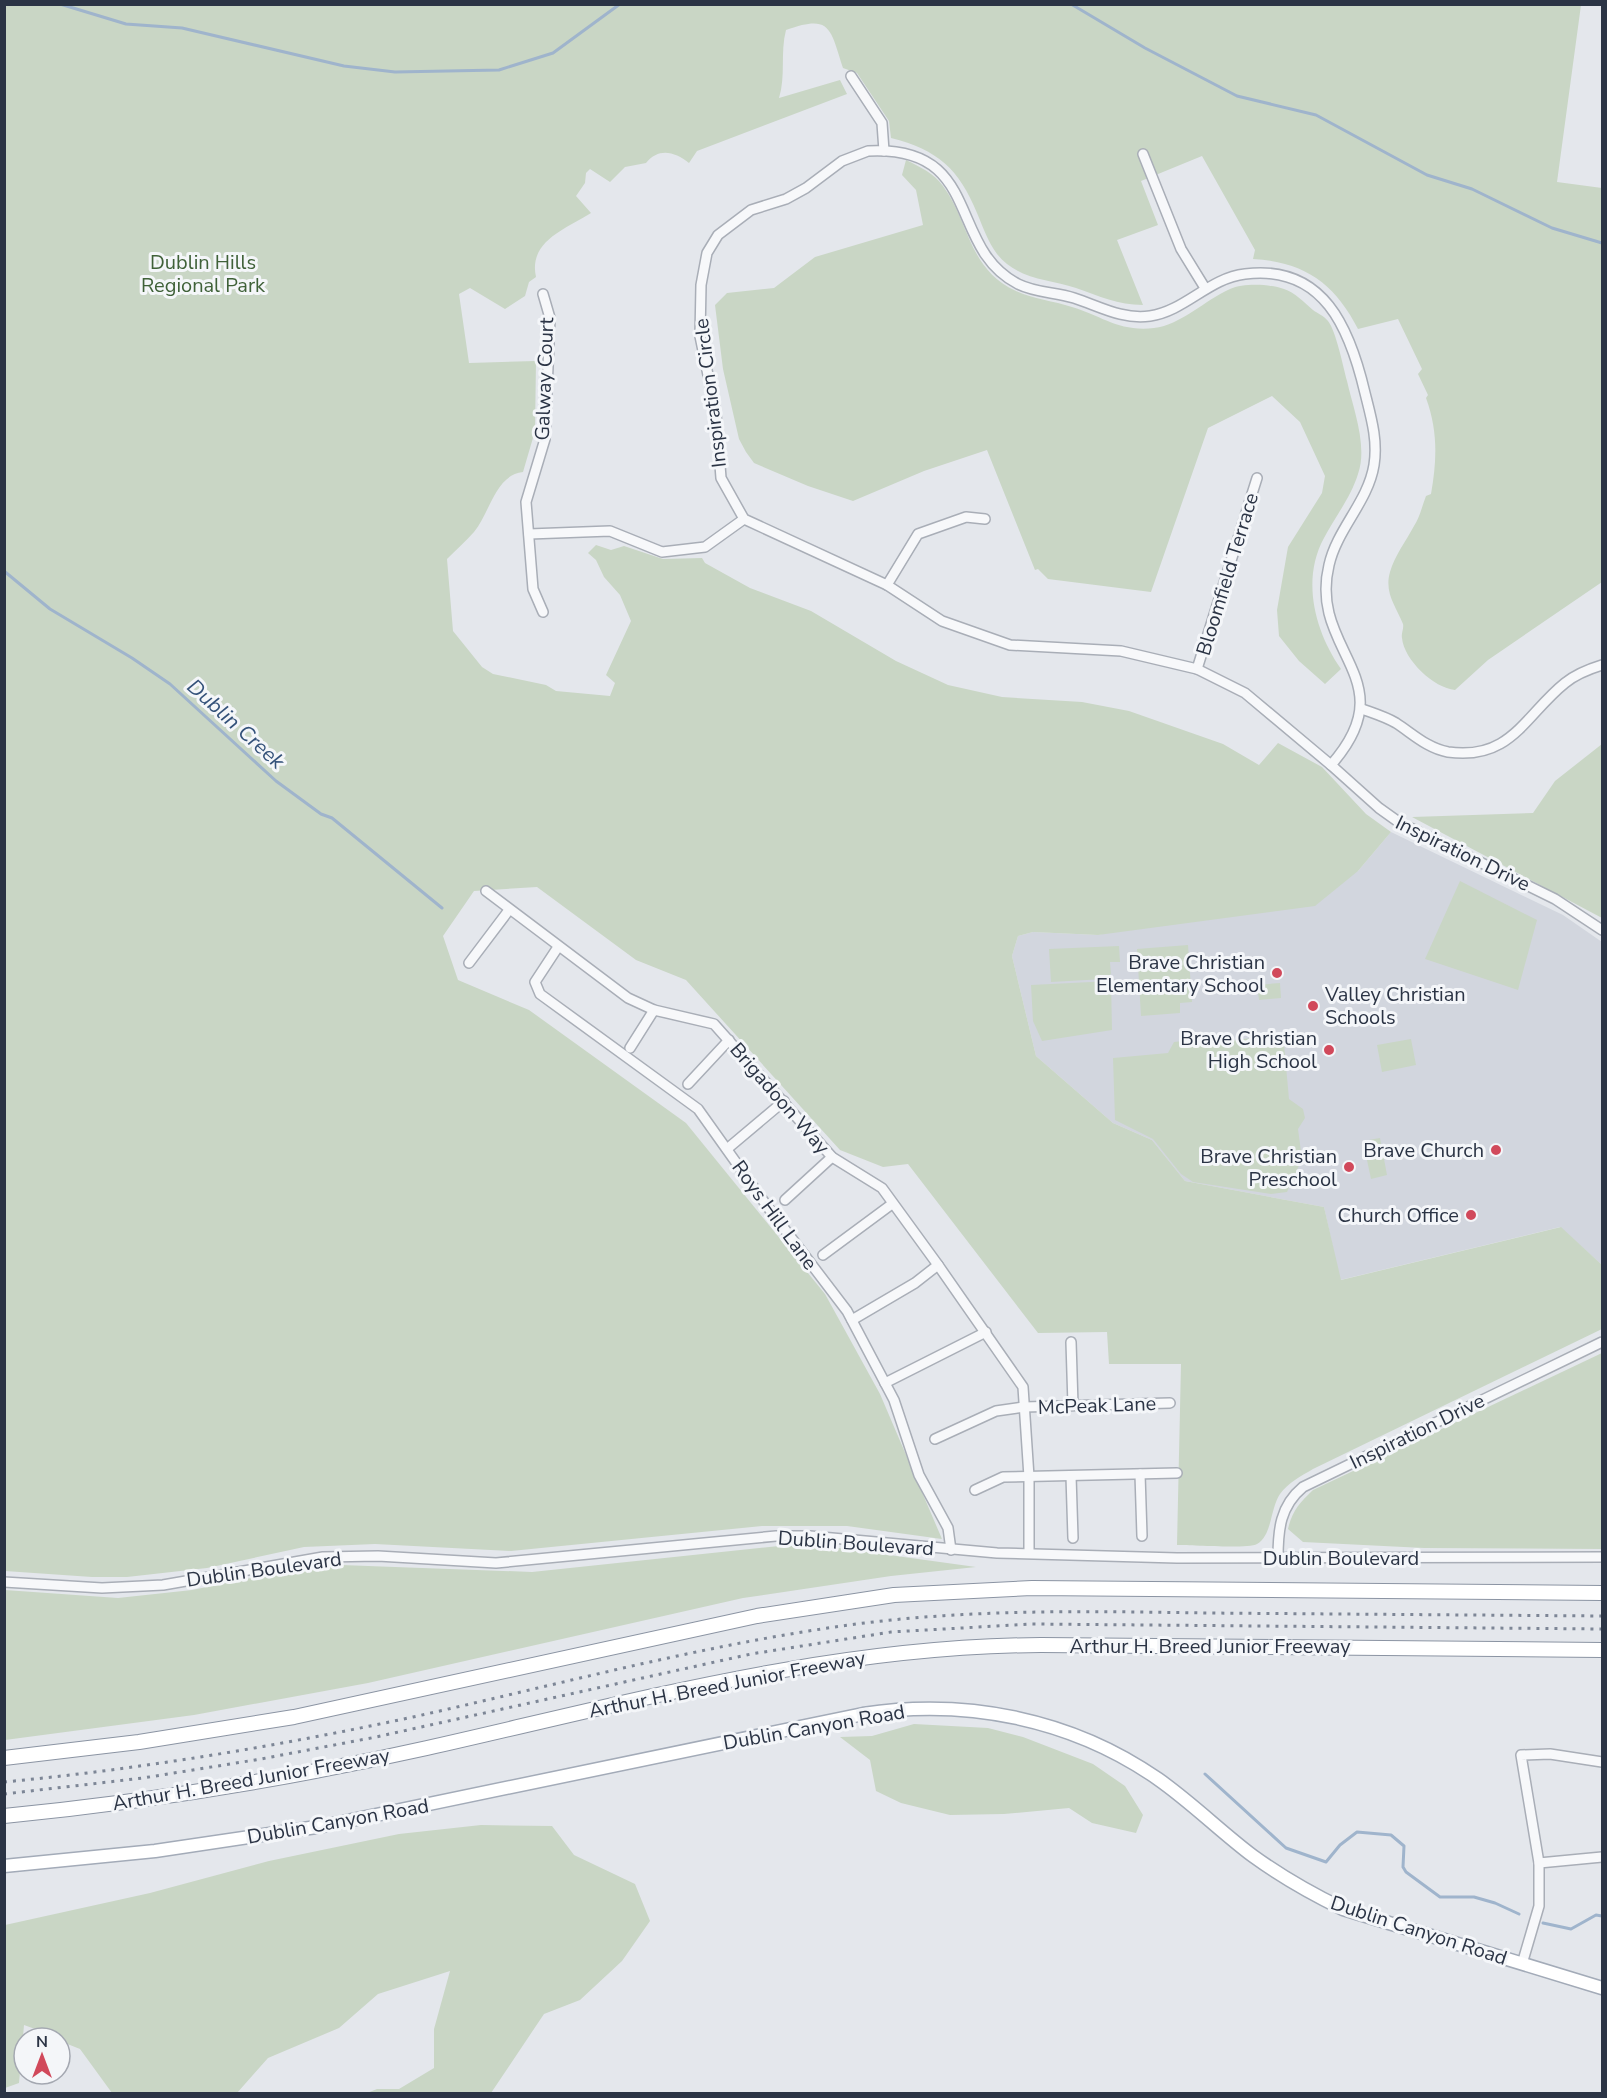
<svg xmlns="http://www.w3.org/2000/svg" width="1607" height="2098" font-family="'Nunito Sans',sans-serif">
	<style>
		.built { fill: #d2d6de }
		.green { fill: #c9d6c5 }
		.lines { fill: none; stroke-linecap: round; stroke-linejoin: round }
		.stream { stroke: #9fb4cc; stroke-width: 3 }
		.minor-casing { stroke: #a9aeb7; stroke-width: 12 }
		.major-casing { stroke: #a3abb8; stroke-width: 15 }
		.highway-casing { stroke: #8b94a3; stroke-width: 16 }
		.minor { stroke: #f7f8fa; stroke-width: 9 }
		.major { stroke: #fff; stroke-width: 12 }
		.highway { stroke: #fff; stroke-width: 14 }
		.rail { stroke: #7d8696; stroke-width: 3; stroke-dasharray: 3 6; stroke-linecap: butt }
		.poi-dot { fill: #d1495b; stroke: #f4f6f9; stroke-width: 2 }
		.labels { text-anchor: middle; stroke-width: 6; stroke-linejoin: round; paint-order: stroke }
		.park-label { font-size: 20px; fill: #3f6138; stroke: #f4f6f9 }
		.street-label { font-size: 20px; fill: #2b3445; stroke: #f4f6f9 }
		.poi-label { font-size: 20px; fill: #2b3445; stroke: #f4f6f9; text-anchor: end }
		.water-label { font-size: 21px; font-style: italic; fill: #34527a; stroke: #f4f6f9 }
	</style>
	<rect width="100%" height="100%" fill="#e4e7ec"/>
	<!-- built -->
	<path class="built" d="M1391 832 1563 915 1602 942V1265L1560 1227 1340 1280 1324 1207 1185 1181 1152 1140 1113 1123 1036 1056 1012 956 1018 936 1033 932 1098 935 1358 871Z"/>
	<!-- green -->
	<g class="green">
		<path d="M5 5H1581L1557 182 1602 188V582L1488 660 1455 690C1434 688 1404 660 1402 638 1401 633 1404 629 1403 624 1396 606 1384 593 1390 572 1395 555 1406 541 1414 526 1420 517 1422 506 1426 496L1431 494C1437 460 1438 431 1426 398L1428 395 1418 374 1422 369 1398 319 1358 329C1335 284 1305 262 1253 259L1255 250 1202 156 1141 181 1158 225 1117 240 1143 305C1118 305 1099 296 1076 288 1048 279 1018 280 997 254 988 242 983 227 977 213 959 169 938 150 891 138L889 121 857 73 843 68C830 28 831 14 786 30 780 53 786 76 779 98L840 80 847 94 697 151 689 163C675 152 659 147 646 163L625 167 610 182 590 169 586 173 585 183 576 196 591 213C566 229 528 241 536 277L529 282 525 296 505 309 470 288 459 294 469 363 536 361 535 431 523 472C495 475 490 513 474 532 466 541 456 550 447 559L453 631 482 667 493 674 546 685 556 691 610 696 615 683 606 675 631 621 620 595 604 577 596 560 588 553 596 545 611 550 624 546 663 559 702 558 705 563 750 588 811 611 896 661 948 685 1002 697 1082 702 1129 711 1223 744 1259 765 1278 743 1322 767 1366 814 1391 832 1358 871 1315 906 1098 935 1033 932 1018 936 1012 956 1036 1056 1113 1123 1152 1140 1185 1181 1324 1207 1341 1280 1561 1227 1602 1265V1329L1313 1469C1301 1476 1288 1483 1280 1494 1270 1509 1272 1536 1257 1544 1248 1549 1191 1545 1177 1545L1181 1364H1109L1107 1332 1038 1333 908 1164 883 1167 840 1150 686 980 636 960 537 887 474 891 443 936 458 980 529 1010 686 1123 825 1294 880 1394 942 1539 847 1526H762L511 1551 375 1544 304 1547 207 1568 127 1577H92L5 1571Z"/>
		<path d="M906 160C920 167 934 173 943 186 970 223 968 269 1016 291 1033 299 1054 301 1072 307 1102 316 1119 332 1154 328 1181 325 1205 300 1230 289 1244 283 1269 284 1284 289 1294 292 1305 303 1313 310 1317 313 1324 316 1328 321 1336 331 1343 366 1347 381 1353 408 1368 446 1358 474 1351 497 1335 517 1324 538 1301 580 1315 632 1341 669L1325 684 1299 661 1279 636 1277 610 1288 547 1322 493 1325 476 1300 422 1272 396 1208 428 1151 592 1048 579 1038 569 1035 570 987 450 924 471 853 501 808 486 754 463 746 452 739 439 723 369 715 305 727 293 774 288 815 257 923 225 916 190 902 175Z"/>
		<path d="M1602 744V918L1412 817 1533 813 1555 781Z"/>
		<path d="M1460 881 1537 920 1518 990 1425 959Z"/>
		<path d="M1188 945 1192 1002 1180 1003V1013L1141 1016 1137 949Z"/>
		<path d="M1119 946 1120 962H1110L1111 974 1104 979 1051 982 1049 949Z"/>
		<path d="M1111 981 1112 1030 1042 1041 1033 1021 1031 985Z"/>
		<path d="M1280 983 1281 998 1259 1000 1257 985Z"/>
		<path d="M1274 1035 1284 1044 1289 1099 1303 1109 1305 1118 1298 1129 1302 1159 1287 1192 1271 1194 1193 1182 1181 1174 1153 1139 1115 1120 1113 1058 1168 1053 1174 1042 1183 1041 1191 1046Z"/>
		<path d="M1411 1039 1416 1065 1382 1072 1377 1045Z"/>
		<path d="M1380 1138 1387 1175 1371 1179 1363 1141Z"/>
		<path d="M1602 1353V1549L1424 1548 1303 1542 1288 1529C1292 1511 1300 1502 1313 1490Z"/>
		<path d="M779 1546H824L976 1567 891 1576 743 1598 368 1683 194 1715 5 1740V1590L118 1598 192 1590 285 1571 341 1565 532 1572Z"/>
		<path d="M914 1724 988 1728 1023 1737 1093 1764 1125 1786 1143 1815 1136 1833 1092 1823 1069 1808 1004 1814 950 1815 901 1803 876 1791 870 1760 840 1737 872 1736Z"/>
		<path d="M481 1825 552 1826 574 1855 635 1884 650 1921 622 1961 580 2000 544 2014 491 2093H367L377 2089H399L434 2068V2029L450 1971 378 1994 339 2028 268 2058 237 2093H112L80 2049 60 2041V2038L24 2025 19 2083 5 2088V1925L150 1893 269 1861 399 1834Z"/>
	</g>
	<g class="lines">
		<!-- stream -->
		<g class="stream">
			<path d="M60 4 126 24 182 28 344 66 395 72 499 70 553 53 620 4"/>
			<path d="M1071 4 1145 48 1237 96 1316 115 1427 175 1472 189 1552 228 1602 243"/>
			<path d="M4 571 50 609 132 658 170 684 276 781 321 814 332 818 442 908"/>
			<path d="M1205 1774 1286 1848 1326 1862 1340 1845 1357 1832 1391 1835 1404 1846 1403 1867 1406 1872 1440 1897H1474L1495 1903 1519 1914"/>
			<path d="M1543 1923 1571 1929 1596 1915 1602 1916"/>
		</g>
		<!-- minor casing -->
		<g class="minor-casing">
			<g id="minor">
				<path d="M851 76 882 123 884 151"/>
				<path d="M868 151C984 145 946 247 1018 284 1036 293 1055 292 1074 298 1099 306 1122 320 1150 316 1185 311 1209 278 1245 274 1324 264 1350 329 1365 393 1371 417 1378 440 1374 465 1368 502 1337 529 1329 565 1308 652 1407 679 1331 765L1245 693 1197 669 1121 651 1010 645 942 621 887 585 744 519 721 478 716 414 700 336 701 285 707 253 718 235 751 210 786 199 806 188 842 161Z"/>
				<path d="M1143 154 1181 249 1205 288"/>
				<path d="M529 534 610 531 662 552 705 547 744 519"/>
				<path d="M887 585 918 534 966 517 985 519"/>
				<path d="M543 612 533 589 526 502 545 439 550 318 543 294"/>
				<path d="M1197 669 1257 478"/>
				<path d="M1362 709C1373 713 1386 717 1396 723 1413 734 1427 748 1448 752 1511 761 1525 715 1565 683 1576 674 1589 669 1602 665"/>
				<path d="M1331 765 1379 808 1400 823 1555 899 1602 930"/>
				<path d="M486 891 628 998 654 1010 714 1024 832 1157 882 1188 938 1265 1023 1387 1029 1477V1553"/>
				<path d="M558 947 535 982 540 994 698 1109 767 1206 847 1311 894 1400 919 1475 948 1528 951 1550"/>
				<path d="M469 963 509 910"/>
				<path d="M630 1048 654 1010"/>
				<path d="M688 1084 729 1040"/>
				<path d="M727 1149 784 1101"/>
				<path d="M785 1200 832 1157"/>
				<path d="M823 1255 892 1204"/>
				<path d="M852 1320 915 1283 938 1265"/>
				<path d="M1071 1342 1073 1405"/>
				<path d="M885 1383 986 1332"/>
				<path d="M935 1439 996 1411 1024 1407 1170 1403"/>
				<path d="M1140 1474 1142 1536"/>
				<path d="M1071 1476 1073 1538"/>
				<path d="M975 1490 1003 1477 1177 1473"/>
				<path d="M1278 1558C1278 1530 1280 1506 1303 1487L1602 1342"/>
				<path d="M4 1582 102 1588 163 1585 323 1557 378 1556 496 1563 776 1536H810L997 1553 1177 1558 1602 1557"/>
				<path d="M1539 1863 1602 1857"/>
				<path d="M1522 1964 1539 1906V1863L1521 1755 1550 1754 1602 1762"/>
			</g>
		</g>
		<!-- major casing -->
		<g class="major-casing">
			<path id="major" d="M4 1866 155 1851 323 1826 863 1714C966 1698 1072 1719 1158 1779 1191 1802 1221 1832 1253 1856 1282 1877 1312 1894 1343 1909L1602 1988"/>
		</g>
		<!-- highway casing -->
		<g class="highway-casing">
			<g id="highway">
				<path d="M4 1758 139 1742 294 1717 757 1616 894 1595 1032 1588 1602 1593"/>
				<path d="M4 1816C147 1802 288 1779 427 1748 631 1702 831 1646 1041 1645L1602 1650"/>
			</g>
		</g>
		<!-- minor -->
		<use href="#minor" class="minor"/>
		<!-- major -->
		<use href="#major" class="major"/>
		<!-- highway -->
		<use href="#highway" class="highway"/>
		<!-- rail -->
		<g class="rail">
			<path d="M4 1782C142 1769 278 1746 413 1717 557 1685 702 1645 849 1625 967 1609 1086 1611 1205 1613 1338 1614 1470 1615 1602 1616"/>
			<path d="M4 1794 143 1778 261 1759 376 1737 751 1654 891 1632 1032 1624 1602 1629"/>
		</g>
	</g>
	<!-- markers -->
	<g class="poi-dot">
		<circle cx="1277" cy="973" r="6"/>
		<circle cx="1313" cy="1006" r="6"/>
		<circle cx="1329" cy="1050" r="6"/>
		<circle cx="1496" cy="1150" r="6"/>
		<circle cx="1349" cy="1167" r="6"/>
		<circle cx="1471" cy="1215" r="6"/>
	</g>
	<g class="labels">
		<!-- park labels -->
		<g class="park-label">
			<text x="203" y="269">Dublin Hills<tspan x="203" dy="23">Regional Park</tspan></text>
		</g>
		<!-- street labels -->
		<g class="street-label">
			<text transform="translate(544 379) rotate(-88)" y="7">Galway Court</text>
			<text transform="translate(710 393) rotate(-97)" y="7">Inspiration Circle</text>
			<text transform="translate(1227 574) rotate(-73)" y="7">Bloomfield Terrace</text>
			<text transform="translate(1463 853) rotate(26)" y="7">Inspiration Drive</text>
			<text transform="translate(780 1098) rotate(49)" y="7">Brigadoon Way</text>
			<text transform="translate(775 1215) rotate(54)" y="7">Roys Hill Lane</text>
			<text transform="translate(1097 1405) rotate(-2)" y="7">McPeak Lane</text>
			<text transform="translate(1417 1431) rotate(-26)" y="7">Inspiration Drive</text>
			<text transform="translate(856 1543) rotate(4)" y="7">Dublin Boulevard</text>
			<text x="1341" y="1565">Dublin Boulevard</text>
			<text transform="translate(264 1569) rotate(-8)" y="7">Dublin Boulevard</text>
			<text x="1210" y="1653">Arthur H. Breed Junior Freeway</text>
			<text transform="translate(727 1684) rotate(-11)" y="7">Arthur H. Breed Junior Freeway</text>
			<text transform="translate(814 1727) rotate(-10)" y="7">Dublin Canyon Road</text>
			<text transform="translate(251 1779) rotate(-10)" y="7">Arthur H. Breed Junior Freeway</text>
			<text transform="translate(338 1821) rotate(-10)" y="7">Dublin Canyon Road</text>
			<text transform="translate(1419 1930) rotate(18)" y="7">Dublin Canyon Road</text>
		</g>
		<!-- poi labels -->
		<g class="poi-label">
			<text x="1265" y="969">Brave Christian<tspan x="1265" dy="23">Elementary School</tspan></text>
			<text x="1325" y="1001" text-anchor="start">Valley Christian<tspan x="1325" dy="23">Schools</tspan></text>
			<text x="1317" y="1045">Brave Christian<tspan x="1317" dy="23">High School</tspan></text>
			<text x="1484" y="1157">Brave Church</text>
			<text x="1337" y="1163">Brave Christian<tspan x="1337" dy="23">Preschool</tspan></text>
			<text x="1459" y="1222">Church Office</text>
		</g>
		<!-- water labels -->
		<g class="water-label">
			<text transform="translate(236 724) rotate(42)" y="7">Dublin Creek</text>
		</g>
	</g>
	<!-- border -->
	<rect width="1607" height="2098" fill="none" stroke="#2b3445" stroke-width="12"/>
	<!-- north arrow -->
	<g transform="translate(42 2056)"><circle r="28" fill="#f4f6f9" stroke="#a4a8b1" stroke-width="1.5"/>
	<path d="M0-4.5L10 22L0 15L-10 22Z" fill="#d1495b"/>
	<text y="-9" font-size="16" font-weight="bold" text-anchor="middle" fill="#2b3445">N</text>
	</g>
</svg>
